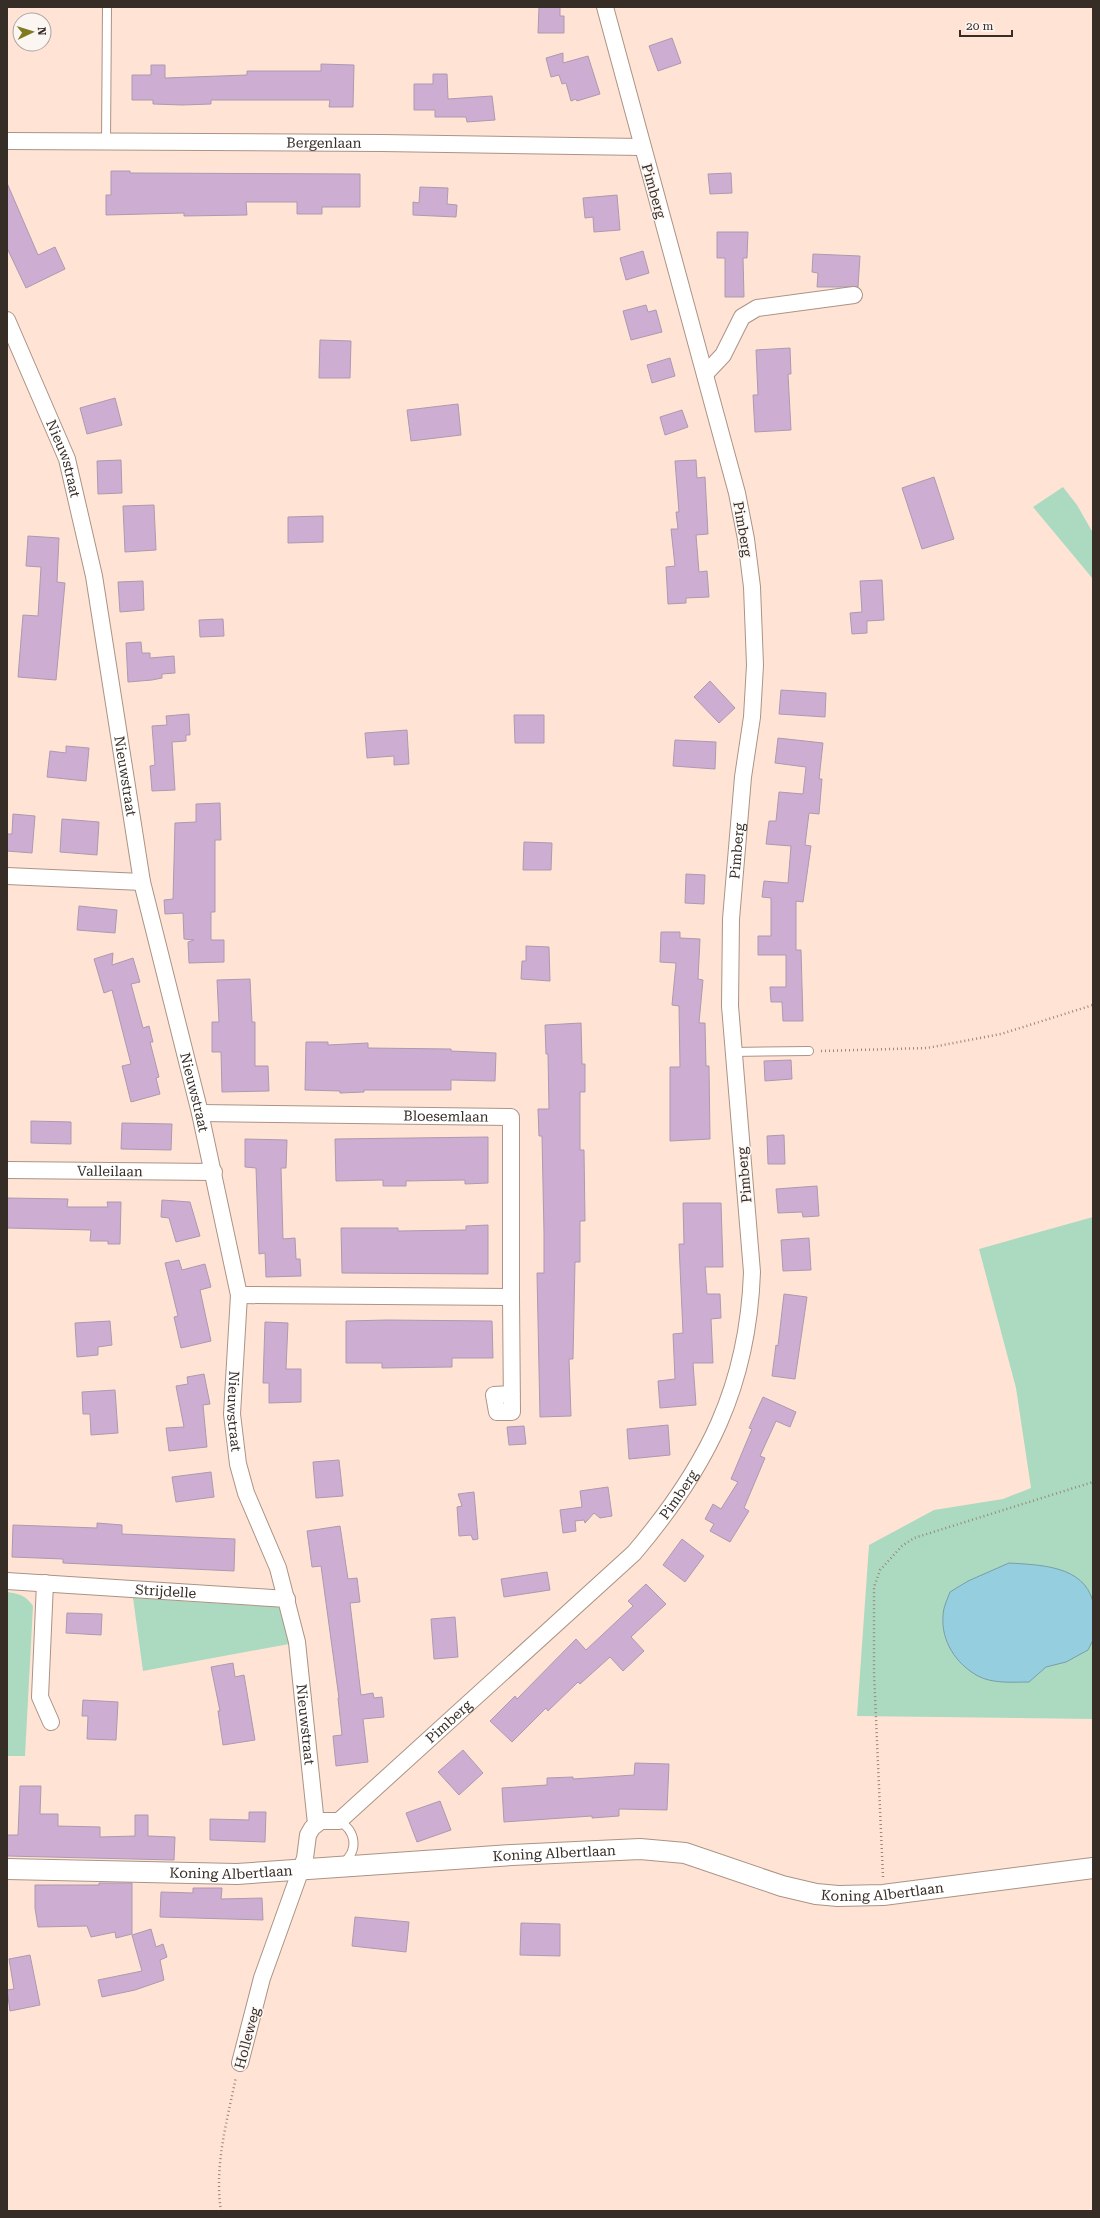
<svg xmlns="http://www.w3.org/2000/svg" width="1100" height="2218" font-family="'Roboto Serif',serif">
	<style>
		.green { fill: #abdac1 }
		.water { fill: #95cedf; stroke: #799ea8 }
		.building { fill: #ceadd3; stroke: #ac9aaf }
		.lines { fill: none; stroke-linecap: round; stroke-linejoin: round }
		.service-casing { stroke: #ab9385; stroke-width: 10 }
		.minor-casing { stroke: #ab9385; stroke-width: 18 }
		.tertiary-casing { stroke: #ab9385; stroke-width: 22 }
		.path { stroke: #9a877d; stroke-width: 2.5; stroke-dasharray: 1 3; stroke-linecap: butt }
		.service { stroke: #fff; stroke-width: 8 }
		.minor { stroke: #fff; stroke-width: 16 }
		.tertiary { stroke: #fff; stroke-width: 20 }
		.labels { text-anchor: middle; stroke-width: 3; stroke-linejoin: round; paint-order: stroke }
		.street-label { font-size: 14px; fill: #372d27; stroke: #fcf6f3 }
	</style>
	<rect width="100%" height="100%" fill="#ffe4d5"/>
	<!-- green -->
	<g class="green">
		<path d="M1063 487 1077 505 1093 533V579L1033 507Z"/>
		<path d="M1093 1217V1719L857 1716 869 1545 934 1510 1003 1499 1031 1488 1016 1388 979 1249Z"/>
		<path d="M7 1592C20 1594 25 1595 33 1606L25 1756H7Z"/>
		<path d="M133 1598 277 1607 282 1610 289 1644 143 1671Z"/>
	</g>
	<!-- water -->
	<path class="water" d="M1009 1563C1039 1565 1084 1565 1093 1602V1640L1088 1650 1066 1662 1046 1667 1029 1682C1013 1682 993 1684 978 1676 956 1664 941 1641 943 1616 943 1608 947 1600 950 1592L968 1581Z"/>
	<!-- building -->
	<g class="building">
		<path d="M539 7H560V16H564V33H538Z"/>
		<path d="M672 38 681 63 658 71 649 46Z"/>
		<path d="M563 53V63L588 56 600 94 577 101 576 99 571 101 566 83 562 84 559 75 551 77 546 58Z"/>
		<path d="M321 64 354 65 353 107H329L330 100H211V104L182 105 153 104V100H132V75H151V65H165V78L247 75V71H321Z"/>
		<path d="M433 74H447L448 99 492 96 495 120 467 122 466 117H435V110H414V84H433Z"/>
		<path d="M111 171H130V173L360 174V207H322V214H297V202H246L247 215 184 216V213L106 215V195H111Z"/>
		<path d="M731 173 732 193 710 194 708 174Z"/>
		<path d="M7 183 38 255 55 247 65 269 26 288 7 248Z"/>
		<path d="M420 187 448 188 447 204 457 205 456 217 413 215V202L419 203Z"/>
		<path d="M617 195 620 230 594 232 593 217 585 218 583 198Z"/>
		<path d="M717 232H748L747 258H743L744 297H725V258H717Z"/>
		<path d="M643 251 649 273 626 280 620 258Z"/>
		<path d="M813 254 860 256 858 287H817L818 273 812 272Z"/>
		<path d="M646 305 648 312 656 310 662 332 631 340 623 311Z"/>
		<path d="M320 340 351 341 350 378H319Z"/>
		<path d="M790 348 791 374H788L791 430 755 432 753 395H758L756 350Z"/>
		<path d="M670 358 675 376 652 383 647 365Z"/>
		<path d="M115 398 122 425 87 434 80 408Z"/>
		<path d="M458 404 461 435 411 441 407 410Z"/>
		<path d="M682 410 688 427 665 435 660 417Z"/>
		<path d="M121 460 122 493 98 494 97 461Z"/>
		<path d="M696 460 697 478 705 477 708 534 696 535 699 572 707 571 709 597 686 598V603L668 604 666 567 675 566 671 529H678L676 512H679L675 461Z"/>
		<path d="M934 477 954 539 922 549 902 488Z"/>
		<path d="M154 505 156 550 125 552 123 506Z"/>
		<path d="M323 516V542L288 543V517Z"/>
		<path d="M28 536 59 538 57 582 65 583 56 680 18 677 23 615 38 616 41 567 26 566Z"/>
		<path d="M882 580 884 620 867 621V633L852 634 850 613 862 612 860 581Z"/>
		<path d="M143 581 144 610 120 612 118 582Z"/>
		<path d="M223 619 224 636 200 637 199 620Z"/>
		<path d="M141 642 142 653H150V658L174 656 175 673 162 674V678L152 680 128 682 126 643Z"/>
		<path d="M710 681 735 708 719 723 694 697Z"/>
		<path d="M781 690 826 693 825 717 779 714Z"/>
		<path d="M189 714 190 735H186V741L172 742 175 790 152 791 150 766 155 765 152 726 167 725 166 716Z"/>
		<path d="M514 715H544V743H515Z"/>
		<path d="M407 730 409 764 394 765V756L367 758 365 733Z"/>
		<path d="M778 738 823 743 819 779H822L819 814 809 813 805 845 811 846 803 902 796 901V950H801L803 1021H783L782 1002H771L770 987H786V955H758V936H771V898L762 897 764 881 788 883 791 846 766 844 769 821H776L779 792 803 794 806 767 775 763Z"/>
		<path d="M675 740 716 742 715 769 673 766Z"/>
		<path d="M66 746 89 748 86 781 47 777 50 751 66 753Z"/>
		<path d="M220 803 221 840H215V912H211V940H224V962L189 963 188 942 194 940 184 939 183 913 165 914 164 900 173 899 175 823 196 822V804Z"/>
		<path d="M13 814 35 816 32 853 7 851V834H12Z"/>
		<path d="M62 819 99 822 97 855 60 852Z"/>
		<path d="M524 842 552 843 551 870H523Z"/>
		<path d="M686 874 705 875 704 904 685 903Z"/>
		<path d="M79 906 117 910 115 933 77 930Z"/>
		<path d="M661 932H680V938L700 939 698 979 703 980 699 1023H705L706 1066H709L710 1139 670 1141V1067H680L679 1006 672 1005 676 963 660 962Z"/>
		<path d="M526 946 549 947 550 981 521 979 522 961H526Z"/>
		<path d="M113 953 112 965 133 958 140 982 131 984 143 1028 149 1026 153 1042H150L159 1077 156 1078 160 1094 131 1102 122 1066 131 1064 112 990 104 993 94 959Z"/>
		<path d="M250 979 252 1022H255V1066H268L269 1091 222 1092 221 1052H212V1022H219L217 980Z"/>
		<path d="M581 1023 582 1064H585V1092H580V1150H584L585 1221H580V1262H575L573 1359H569L571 1416 540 1417 537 1273H544V1233L542 1136H539L538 1109H549L548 1054H546L545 1025Z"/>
		<path d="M306 1042H328V1045L368 1043V1048L451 1049V1051L496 1053 495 1081 451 1080V1090H364V1092L340 1093V1091L305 1090Z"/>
		<path d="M791 1060 792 1079 765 1081 764 1061Z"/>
		<path d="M31 1121 71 1122V1144L31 1143Z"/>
		<path d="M122 1123 172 1124 171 1150 121 1149Z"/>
		<path d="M784 1135 785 1164H768L767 1136Z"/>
		<path d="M488 1137V1183L465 1184V1180L406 1181V1186H383V1180L336 1181 335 1139Z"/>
		<path d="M245 1139 287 1140 286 1168H281L283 1239 295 1238 296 1259H300L301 1276 266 1277 265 1253 259 1254 256 1168 245 1167Z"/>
		<path d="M817 1186 819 1216 803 1217 802 1212 778 1213 776 1189Z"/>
		<path d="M7 1198 68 1199 67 1207H108L107 1202H121L120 1244H108V1241H90L91 1230 7 1228Z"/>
		<path d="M162 1200 190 1202 200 1236 176 1242 169 1218 161 1217Z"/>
		<path d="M683 1203H721L723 1267H705L707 1294H720L721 1318 711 1319 713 1363H693L696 1405 660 1408 658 1381 675 1379 673 1334 683 1333 679 1244H684Z"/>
		<path d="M488 1225V1274L342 1273 341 1228H398V1231L466 1230V1226Z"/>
		<path d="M809 1238 811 1270 783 1271 781 1240Z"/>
		<path d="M179 1260 182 1270 205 1264 211 1287 200 1290 211 1341 181 1348 174 1317 178 1316 165 1263Z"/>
		<path d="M784 1294 807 1297 795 1379 772 1376 776 1345 778 1346Z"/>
		<path d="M387 1320 492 1321 493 1358H452V1367L382 1368V1363H346V1321Z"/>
		<path d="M110 1321 112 1345 98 1347V1355L77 1357 75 1323Z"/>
		<path d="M265 1322 288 1323 286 1369H301V1402L269 1403V1383H263Z"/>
		<path d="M204 1374 210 1404 203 1405 207 1447 169 1451 166 1428 184 1427 176 1386 188 1384 187 1377Z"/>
		<path d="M115 1390 118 1433 91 1435 90 1414H83L82 1392Z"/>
		<path d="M763 1397 796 1412 790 1427 776 1421 760 1456 765 1458 744 1508 749 1511 730 1542 710 1531 714 1524 705 1519 713 1504 721 1509 738 1482 731 1479 752 1429 749 1428Z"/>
		<path d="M668 1425 670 1455 629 1459 627 1429Z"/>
		<path d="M524 1426 526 1444 509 1445 507 1427Z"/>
		<path d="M339 1460 343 1496 316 1498 313 1462Z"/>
		<path d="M211 1472 214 1497 176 1502 172 1477Z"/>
		<path d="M608 1487 612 1516 600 1518 594 1513 585 1523 584 1520 575 1521 576 1531 563 1533 560 1510 582 1507 580 1491Z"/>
		<path d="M474 1492 478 1539 473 1540 471 1535 459 1536 457 1507 462 1506 458 1494Z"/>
		<path d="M97 1523 122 1525V1534L235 1539 234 1571 63 1563V1559L12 1557 13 1525 97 1528Z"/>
		<path d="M340 1526 348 1579 357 1578 360 1602 350 1603 361 1695 373 1693 374 1698 382 1697 384 1717 363 1719 368 1762 336 1766 333 1736 342 1735 338 1698H339L321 1566 312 1567 307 1531Z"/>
		<path d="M682 1539 704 1556 685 1582 663 1565Z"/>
		<path d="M547 1572 550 1590 504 1597 501 1579Z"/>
		<path d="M646 1584 666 1604 631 1637 644 1651 623 1671 610 1657 580 1684 578 1682 548 1711 546 1708 512 1742 490 1721 515 1696 517 1699 576 1639 586 1650 633 1606 628 1601Z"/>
		<path d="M67 1613 102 1614 101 1635 66 1633Z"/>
		<path d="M455 1617 458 1657 434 1659 431 1619Z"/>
		<path d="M233 1663 235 1677 244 1675 255 1740 223 1745 218 1711H220L211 1667Z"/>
		<path d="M83 1700 118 1702 116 1740 87 1739 88 1716H82Z"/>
		<path d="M463 1750 483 1773 459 1795 438 1772Z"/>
		<path d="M635 1763 669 1764 667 1810 619 1809V1816L592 1818V1816L504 1822 502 1788 547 1785V1778L573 1777V1779L634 1775Z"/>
		<path d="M20 1786H41L40 1814H58V1826L100 1827V1837L135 1836V1815H148V1836L175 1837 174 1860 7 1856V1835H18Z"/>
		<path d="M440 1801 451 1830 417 1842 406 1813Z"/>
		<path d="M249 1812H266L265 1842 210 1840V1819L249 1820Z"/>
		<path d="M99 1883H132V1934L116 1938 115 1932 91 1937 87 1926 38 1927 35 1908V1885H99Z"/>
		<path d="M193 1888H222L221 1899 262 1898 263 1920 160 1917 161 1892 193 1893Z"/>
		<path d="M355 1917 409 1922 406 1952 352 1946Z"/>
		<path d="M521 1923 560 1924V1956L520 1955Z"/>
		<path d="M151 1929 156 1947 163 1944 167 1957 160 1960 164 1980 135 1990 102 1997 98 1980 142 1971 132 1935Z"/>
		<path d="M30 1955 40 2005 10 2011 7 1990 14 1989 9 1959Z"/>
	</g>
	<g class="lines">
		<!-- service casing -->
		<g class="service-casing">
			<g id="service">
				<path d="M106 142 107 7"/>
				<path d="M732 1052 809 1051"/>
				<path d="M339 1821C356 1831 359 1850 343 1863"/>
			</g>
		</g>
		<!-- minor casing -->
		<g class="minor-casing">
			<g id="minor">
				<path id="s1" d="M7 141 382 143 642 147"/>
				<path id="s2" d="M7 320 67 459 94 576 142 882 200 1113 239 1295 232 1414 238 1464 246 1493 278 1568 297 1642 316 1824"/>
				<path d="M705 374 723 355 742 317 757 308 854 295"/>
				<path d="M7 876 142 882"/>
				<path id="s3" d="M200 1113 511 1117V1297L239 1295"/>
				<path id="s4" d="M7 1170 214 1172"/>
				<path d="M511 1297 512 1412H497L494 1395 512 1394"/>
				<path id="s5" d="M7 1581 287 1599"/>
				<path d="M45 1583 40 1697 51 1722"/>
				<path id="s6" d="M240 2063 262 1978 305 1858 308 1835 312 1828 321 1821H339L634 1553C707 1467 748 1387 752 1272L730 1006 731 919 743 777 752 717 755 665 752 587 746 539 737 493 605 7"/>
			</g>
		</g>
		<!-- tertiary casing -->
		<g class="tertiary-casing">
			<g id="tertiary">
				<path id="s7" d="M7 1869 237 1874 512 1855 640 1849 685 1853 782 1886 816 1894 838 1896 883 1895 1093 1868"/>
			</g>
		</g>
		<!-- path -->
		<g class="path">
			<path d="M821 1051 927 1048 1001 1034 1093 1005"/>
			<path d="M883 1877 874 1673V1587L880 1570 902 1546 914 1538 1093 1482"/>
			<path d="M221 2211C214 2166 227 2121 236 2077"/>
		</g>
		<!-- service -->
		<use href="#service" class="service"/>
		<!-- minor -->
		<use href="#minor" class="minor"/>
		<!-- tertiary -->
		<use href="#tertiary" class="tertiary"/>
	</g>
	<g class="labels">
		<!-- street labels -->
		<g class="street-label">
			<text dy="5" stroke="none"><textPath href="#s1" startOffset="317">Bergenlaan</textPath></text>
			<text transform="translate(654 191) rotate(74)" y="5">Pimberg</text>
			<text dy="5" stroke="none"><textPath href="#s2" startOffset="150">Nieuwstraat</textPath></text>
			<text transform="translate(743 529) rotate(80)" y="5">Pimberg</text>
			<text dy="5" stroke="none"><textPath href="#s2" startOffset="474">Nieuwstraat</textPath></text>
			<text dy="5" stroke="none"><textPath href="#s6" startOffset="1408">Pimberg</textPath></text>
			<text dy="5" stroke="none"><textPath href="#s2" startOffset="798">Nieuwstraat</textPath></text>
			<text dy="5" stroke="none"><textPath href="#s3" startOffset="246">Bloesemlaan</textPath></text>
			<text dy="5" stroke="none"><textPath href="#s4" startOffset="103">Valleilaan</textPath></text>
			<text transform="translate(744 1175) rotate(-95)" y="5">Pimberg</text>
			<text dy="5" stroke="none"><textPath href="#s2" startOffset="1122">Nieuwstraat</textPath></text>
			<text dy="5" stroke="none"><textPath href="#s6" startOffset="748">Pimberg</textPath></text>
			<text dy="5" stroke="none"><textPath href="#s5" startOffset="159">Strijdelle</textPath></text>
			<text dy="5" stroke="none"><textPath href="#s6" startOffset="424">Pimberg</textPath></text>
			<text dy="5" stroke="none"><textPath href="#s2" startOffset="1446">Nieuwstraat</textPath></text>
			<text dy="5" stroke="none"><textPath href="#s7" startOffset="548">Koning Albertlaan</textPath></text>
			<text dy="5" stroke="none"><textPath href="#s7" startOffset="224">Koning Albertlaan</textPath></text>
			<text dy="5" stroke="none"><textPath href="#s7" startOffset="883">Koning Albertlaan</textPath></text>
			<text transform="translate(247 2038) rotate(-75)" y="5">Holleweg</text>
		</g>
	</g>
	<!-- border -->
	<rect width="1100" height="2218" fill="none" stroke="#372d27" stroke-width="16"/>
	<!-- north arrow -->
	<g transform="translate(32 32) rotate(86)"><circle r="19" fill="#fcf6f3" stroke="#ada6a1"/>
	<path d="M0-3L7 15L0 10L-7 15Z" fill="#807a20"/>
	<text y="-6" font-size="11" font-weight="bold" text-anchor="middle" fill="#372d27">N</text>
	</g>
	<!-- scale -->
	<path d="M960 30v6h52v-6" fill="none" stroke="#372d27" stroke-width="2"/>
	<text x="966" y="30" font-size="12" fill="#372d27" stroke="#fcf6f3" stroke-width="3" paint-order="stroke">20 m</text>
</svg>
